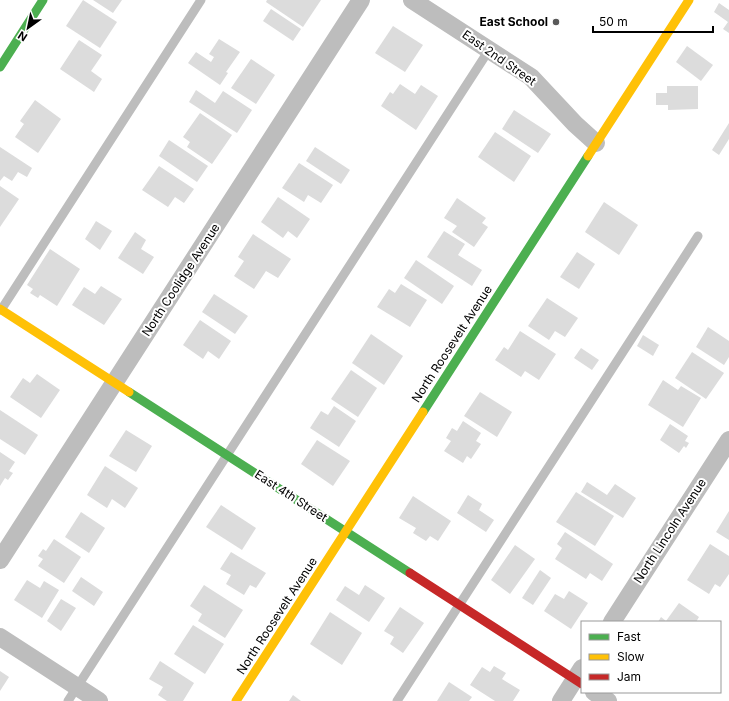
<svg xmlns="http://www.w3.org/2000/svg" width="729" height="701" font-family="Inter,sans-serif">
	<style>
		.building { fill: #dcdcdc }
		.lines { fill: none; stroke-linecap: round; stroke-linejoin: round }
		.lane { stroke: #bdbdbd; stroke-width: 9 }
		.street { stroke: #bdbdbd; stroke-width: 18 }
		.fast { stroke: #4caf50; stroke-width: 9 }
		.slow { stroke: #ffc107; stroke-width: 9 }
		.jam { stroke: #c62828; stroke-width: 9 }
		.poi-dot { fill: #595959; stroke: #fff; stroke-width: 1.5 }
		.labels { text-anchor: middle; stroke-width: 4; stroke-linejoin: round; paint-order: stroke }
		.poi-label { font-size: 12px; font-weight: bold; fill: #000; stroke: #fff; text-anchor: end }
		.street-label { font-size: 12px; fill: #000; stroke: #fff }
	</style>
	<rect width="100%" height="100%" fill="#fff"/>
	<!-- building -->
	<g class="building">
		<path d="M83 0 117 22 100 48 66 26Z"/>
		<path d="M93 0H122L113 13Z"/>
		<path d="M267 0H321L303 27 266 2Z"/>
		<path d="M719 3 729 10V33L723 29 728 22 714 12Z"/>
		<path d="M271 9 301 29 293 41 263 21Z"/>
		<path d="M393 26 423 45 405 72 375 53Z"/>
		<path d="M219 39 240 52 226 72 228 73 220 85 188 63 196 52 211 62 214 57 209 54Z"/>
		<path d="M79 40 102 55 91 71 102 79 94 92 60 69Z"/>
		<path d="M687 46 713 65 701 81 676 62Z"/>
		<path d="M251 59 275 75 256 104 231 88Z"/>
		<path d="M400 84 415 94 421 85 438 96 416 130 381 106 390 92 393 94Z"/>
		<path d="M667 86H698V109L668 110V105H656V93H667Z"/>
		<path d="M196 90 215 103 223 91 252 110 237 133 189 102Z"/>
		<path d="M35 100 61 119 38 153 15 137 24 124 20 121Z"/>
		<path d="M514 110 551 134 538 153 502 129Z"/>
		<path d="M200 113 232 135 212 164 187 147 190 142 183 137Z"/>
		<path d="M729 123V139L719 155 712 150Z"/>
		<path d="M495 132 531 156 514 182 478 157Z"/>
		<path d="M169 140 208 166 197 182 159 156Z"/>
		<path d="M0 147 32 168 27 177 18 172 12 181 4 176 0 181Z"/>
		<path d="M315 147 350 170 341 184 306 161Z"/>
		<path d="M299 163 333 185 321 203 308 195 304 202 282 188Z"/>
		<path d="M159 166 194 189 184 203 175 197 168 207 142 190Z"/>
		<path d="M0 186 19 199 0 227Z"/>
		<path d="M278 197 310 219 297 238 288 231 283 238 261 222Z"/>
		<path d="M457 198 486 218 482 223 488 227 474 247 452 232 457 226 444 218Z"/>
		<path d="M604 202 638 225 619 255 585 232Z"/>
		<path d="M96 221 112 231 100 250 85 239Z"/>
		<path d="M444 231 465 244 458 255 482 270 472 286 427 257Z"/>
		<path d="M135 232 146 240 141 249 154 257 143 274 118 258Z"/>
		<path d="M253 234 291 259 278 278 266 271 254 289 234 276 244 261 238 257Z"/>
		<path d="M50 249 80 269 57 306 40 295 38 298 30 293 33 289 27 285Z"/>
		<path d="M577 252 595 264 579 289 560 277Z"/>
		<path d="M416 260 454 286 442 304 404 278Z"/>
		<path d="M401 284 427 300 410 327 377 307 389 289 395 293Z"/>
		<path d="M101 286 122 299 104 325 72 305 84 287 95 294Z"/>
		<path d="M214 294 248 316 235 334 202 312Z"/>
		<path d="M547 298 578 318 565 337 555 331 549 340 528 326Z"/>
		<path d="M200 320 231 341 219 359 208 351 203 359 183 345Z"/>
		<path d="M708 327 729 341V357L724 365 696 347Z"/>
		<path d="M520 331 556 354 539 380 525 371 521 377 495 360 504 347 508 350Z"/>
		<path d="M371 334 403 356 384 385 352 363Z"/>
		<path d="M643 335 659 345 653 356 637 346Z"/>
		<path d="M581 348 599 360 592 370 574 358Z"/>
		<path d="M692 352 724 373 706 399 675 378Z"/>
		<path d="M351 370 377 388 358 417 331 399Z"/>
		<path d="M37 374 60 390 41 418 10 397 23 378 30 383Z"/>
		<path d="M663 380 678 390 681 386 701 398 683 427 648 405Z"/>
		<path d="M480 392 512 412 497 437 464 416Z"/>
		<path d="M334 406 356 421 339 447 310 428 321 411 328 415Z"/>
		<path d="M0 410 38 435 25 455 0 439Z"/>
		<path d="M463 421 481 433 476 441 481 444 471 459 467 456 463 463 444 451 451 441 446 438 452 428 457 431Z"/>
		<path d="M670 424 688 436 685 441 689 443 686 448 684 446 679 453 660 440Z"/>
		<path d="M126 430 152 446 136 472 109 456Z"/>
		<path d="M317 440 350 461 333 486 301 464Z"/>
		<path d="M0 452 15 462 9 471 13 473 8 480 5 478 0 486Z"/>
		<path d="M105 466 138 488 125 508 112 499 107 508 87 495Z"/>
		<path d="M587 482 607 495 615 484 636 498 623 518 581 492Z"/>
		<path d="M576 492 614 516 595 546 556 522Z"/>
		<path d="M468 495 482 504 479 510 494 520 486 532 457 513Z"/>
		<path d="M413 496 451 521 438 541 430 536 426 541 413 533 416 528 399 518Z"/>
		<path d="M221 505 256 528 242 550 206 527Z"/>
		<path d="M729 511V540L716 532Z"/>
		<path d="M81 512 105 528 89 553 65 537Z"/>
		<path d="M565 532 613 564 602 581 590 573 586 579 555 559 562 548 557 544Z"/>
		<path d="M54 539 81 557 64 583 38 566 43 559 38 556 43 549 46 551Z"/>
		<path d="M710 544 729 556V574L720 587 715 584 709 594 687 580Z"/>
		<path d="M515 545 535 559 510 594 491 580Z"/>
		<path d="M231 552 266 573 256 588 250 585 244 595 226 584 231 575 220 569Z"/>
		<path d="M540 570 551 578 533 605 522 598Z"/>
		<path d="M81 577 103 592 94 606 72 591Z"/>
		<path d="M27 580 40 588 44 581 59 590 42 618 14 600Z"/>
		<path d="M204 585 243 610 225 638 198 621 202 614 190 606Z"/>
		<path d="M365 585 385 598 369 622 336 600 345 586 359 595Z"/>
		<path d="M569 591 588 603 571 629 544 611 555 594 564 599Z"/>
		<path d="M61 599 76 608 61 631 47 621Z"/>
		<path d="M679 603 699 617 696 622H658L661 617 666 621Z"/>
		<path d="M400 607 424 623 403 653 390 644 394 637 384 631Z"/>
		<path d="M330 612 362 633 342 665 310 644Z"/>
		<path d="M193 625 224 644 205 674 174 654Z"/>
		<path d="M160 661 194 683 183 701H167L158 695 163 687 149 679Z"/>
		<path d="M494 666 506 673 502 679 520 690 513 701H495L470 685 482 667 490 672Z"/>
		<path d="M0 671 9 677 0 691Z"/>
		<path d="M449 682 472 697 469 701H437Z"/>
		<path d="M293 695 301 701H289Z"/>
	</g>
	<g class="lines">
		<!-- lane -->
		<g class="lane">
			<path d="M1 310 201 0"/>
			<path d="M68 701 489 50"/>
			<path d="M397 701 698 236"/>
		</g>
		<!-- street -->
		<g class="street">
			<path d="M412 0 531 77 575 124 596 143"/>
			<path d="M0 560 361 0"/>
			<path d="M612 622 729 440"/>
			<path d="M0 637 99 701"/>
			<path d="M594 692 608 701"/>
			<path d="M561 701 582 668"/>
		</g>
		<!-- fast -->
		<g class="fast">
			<path d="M0 67 43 0"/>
			<path d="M129 392 410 573"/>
			<path d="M423 412 588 156"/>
		</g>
		<!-- slow -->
		<g class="slow">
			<path d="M588 156 689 0"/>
			<path d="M0 309 129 392"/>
			<path d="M236 701 423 412"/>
		</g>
		<!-- jam -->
		<path class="jam" d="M410 573 582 684"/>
	</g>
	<!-- markers -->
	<circle class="poi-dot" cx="556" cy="22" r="4"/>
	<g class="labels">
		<!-- poi labels -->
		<g class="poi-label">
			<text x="548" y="26">East School</text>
		</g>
		<!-- street labels -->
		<g class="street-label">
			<text transform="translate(499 58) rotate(35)" y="4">East 2nd Street</text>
			<text transform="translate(181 280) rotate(-57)" y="4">North Coolidge Avenue</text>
			<text transform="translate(452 344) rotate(-57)" y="4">North Roosevelt Avenue</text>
			<text transform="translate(291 496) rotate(33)" y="4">East 4th Street</text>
			<text transform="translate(670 531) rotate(-57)" y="4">North Lincoln Avenue</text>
			<text transform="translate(277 616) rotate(-57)" y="4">North Roosevelt Avenue</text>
		</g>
	</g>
	<!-- legend -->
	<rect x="581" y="621" width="140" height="72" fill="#ffffff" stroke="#999999"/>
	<rect x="589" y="634" width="20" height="6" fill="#4caf50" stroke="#999999"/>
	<text x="617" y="641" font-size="12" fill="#000000">Fast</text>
	<rect x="589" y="654" width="20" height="6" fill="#ffc107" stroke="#999999"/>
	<text x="617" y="661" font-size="12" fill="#000000">Slow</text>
	<rect x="589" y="674" width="20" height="6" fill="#c62828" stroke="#999999"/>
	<text x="617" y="681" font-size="12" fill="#000000">Jam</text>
	<!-- north arrow -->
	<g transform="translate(28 28) rotate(213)" stroke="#ffffff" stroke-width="3" paint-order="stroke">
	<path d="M0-3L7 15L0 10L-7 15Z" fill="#000000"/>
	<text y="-6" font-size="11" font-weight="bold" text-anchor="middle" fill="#000000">N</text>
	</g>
	<!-- scale -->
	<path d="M593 26v6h120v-6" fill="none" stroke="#000000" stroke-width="2"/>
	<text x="599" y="26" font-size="12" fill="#000000" stroke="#ffffff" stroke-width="3" paint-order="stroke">50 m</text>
</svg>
